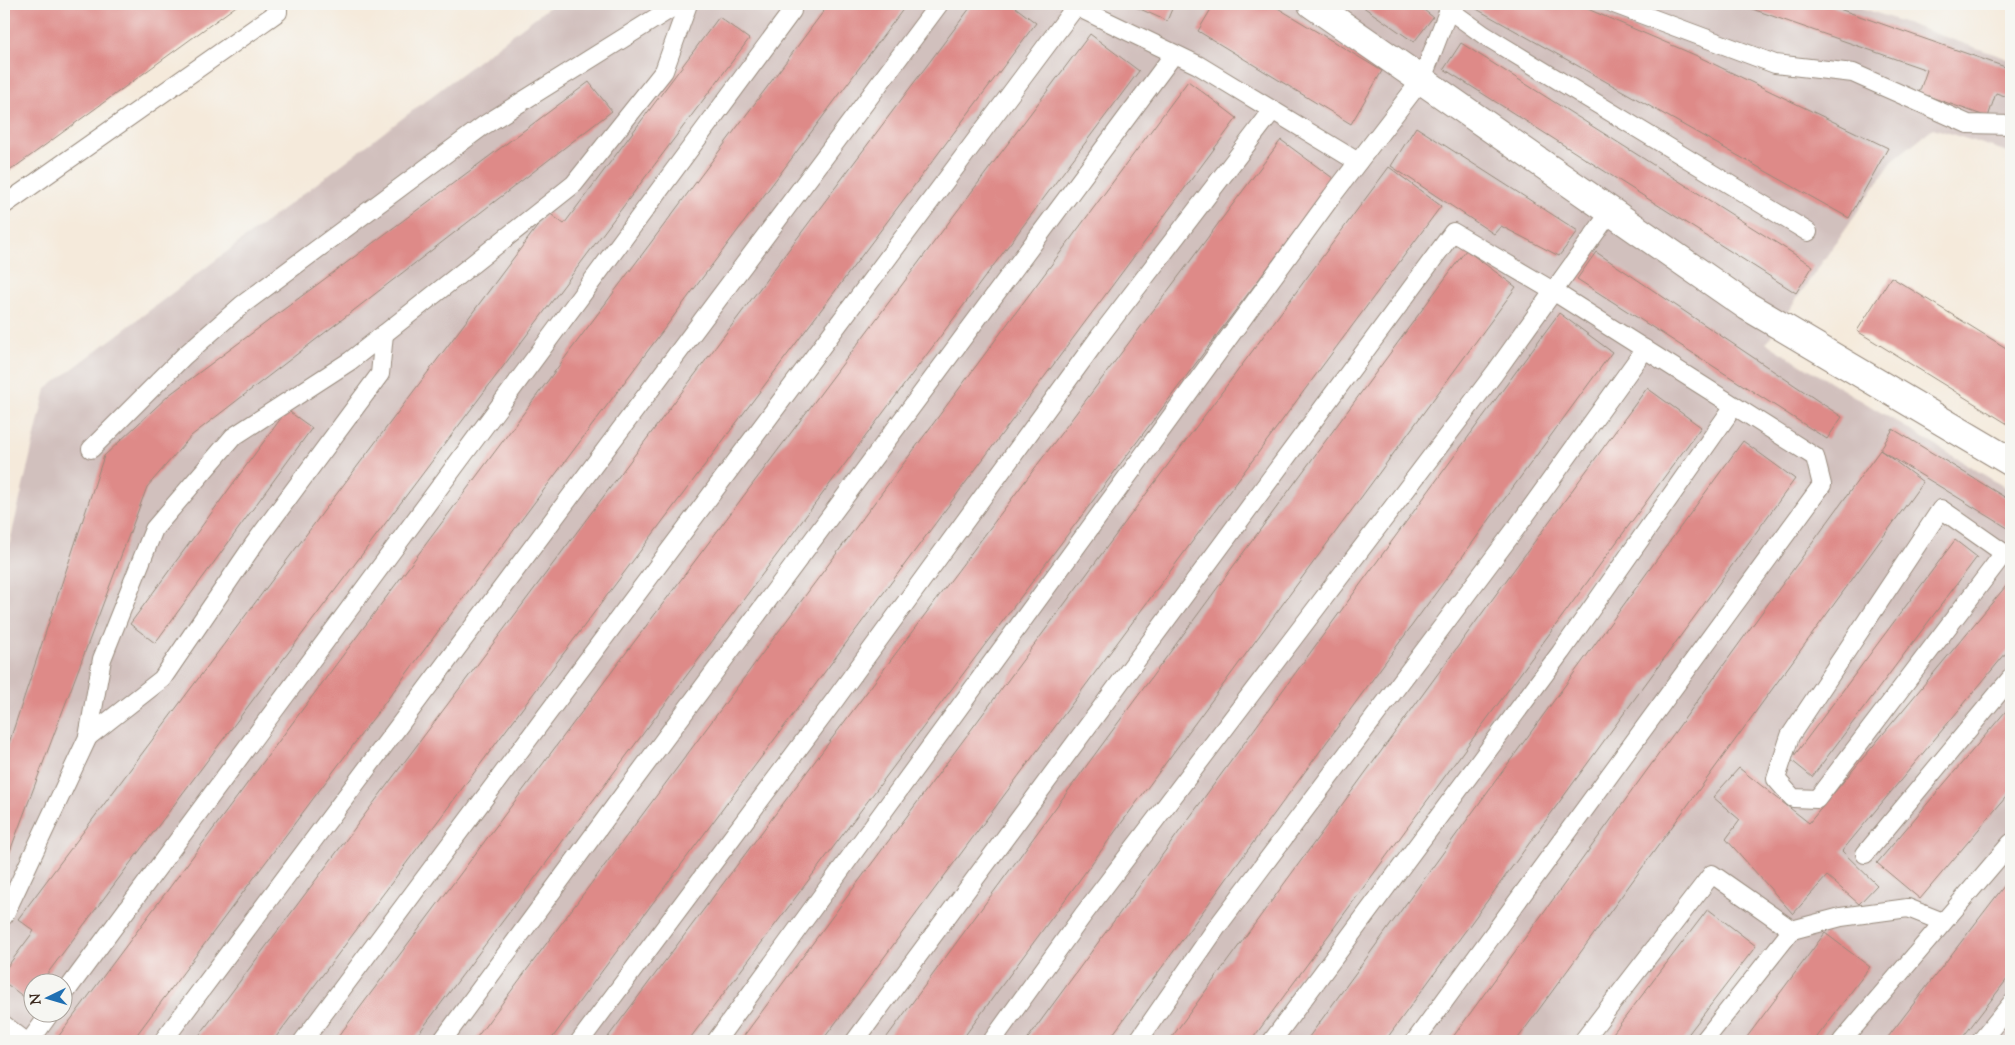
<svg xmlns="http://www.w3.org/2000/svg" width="2015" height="1045" font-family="'Sorts Mill Goudy',serif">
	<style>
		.industrial { fill: #d1c0bd; fill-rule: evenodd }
		.building { fill: #de8a88 }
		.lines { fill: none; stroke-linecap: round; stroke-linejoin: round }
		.service-casing { stroke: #988a7c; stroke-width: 20 }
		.minor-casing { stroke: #988a7c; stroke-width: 30 }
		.service { stroke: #fff; stroke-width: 18 }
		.minor { stroke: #fff; stroke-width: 28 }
	</style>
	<rect width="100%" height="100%" fill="#f6f6f2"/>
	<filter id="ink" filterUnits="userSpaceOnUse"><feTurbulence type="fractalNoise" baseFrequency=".02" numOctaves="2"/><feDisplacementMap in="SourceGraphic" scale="10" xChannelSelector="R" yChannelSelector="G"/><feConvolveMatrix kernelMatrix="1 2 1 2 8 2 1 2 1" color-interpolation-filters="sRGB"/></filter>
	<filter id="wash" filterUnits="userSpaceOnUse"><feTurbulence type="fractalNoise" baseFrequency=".0096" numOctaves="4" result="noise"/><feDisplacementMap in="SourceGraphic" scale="20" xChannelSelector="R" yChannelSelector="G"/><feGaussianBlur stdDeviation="1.12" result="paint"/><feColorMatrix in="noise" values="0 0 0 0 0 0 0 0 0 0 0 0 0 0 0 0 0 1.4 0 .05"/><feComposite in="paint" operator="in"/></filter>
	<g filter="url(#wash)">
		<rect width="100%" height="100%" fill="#f5eadb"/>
		<!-- industrial -->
		<path class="industrial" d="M553 4H1851L2011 60V153L1933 128 1894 159 1766 343 2011 491V1041H4V567L46 389ZM32 982H62V1012H32Z"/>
		<g id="blocks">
			<!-- building -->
			<g class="building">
				<path d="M4 4H239L4 175Z"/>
				<path d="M829 4H907L132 1041H64L58 1037Z"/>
				<path d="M973 4H1011L1036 23 273 1041H195Z"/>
				<path d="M1129 4H1174L1167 21Z"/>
				<path d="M1214 4H1271L1382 71 1351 124 1198 31Z"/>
				<path d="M1359 4H1416L1433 17 1414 42Z"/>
				<path d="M1475 4H1576L1695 55 1888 148 1849 218 1473 7Z"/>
				<path d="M1738 4H1825L2011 69V98L1996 93 1988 117 1919 93 1927 70Z"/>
				<path d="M719 17 749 39 41 982H32V994L28 1000 4 982V971L34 931 18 919 548 212 564 224Z"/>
				<path d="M1090 34 1139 71 413 1041H335Z"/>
				<path d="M1461 43 1813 266 1796 293 1444 69Z"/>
				<path d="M1188 81 1237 118 550 1041H474Z"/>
				<path d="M589 82 612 111 191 436 147 487 4 867V758L104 456 169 395Z"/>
				<path d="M1416 127 1578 231 1559 256 1501 226 1494 234 1391 166Z"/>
				<path d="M1281 140 1334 179 688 1041H605Z"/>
				<path d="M1389 167 1441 206 822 1041H740Z"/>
				<path d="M1466 250 1516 287 961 1041H884Z"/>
				<path d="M1596 252 1842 417 1827 439 1577 279Z"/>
				<path d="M1891 277 2011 351V426L1857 331Z"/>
				<path d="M1559 313 1612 352 1108 1041H1026Z"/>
				<path d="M1647 388 1701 427 1251 1041H1169Z"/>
				<path d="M287 410 312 428 155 643 130 624Z"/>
				<path d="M1893 429 2011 501V530L1880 450Z"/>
				<path d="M1743 441 1795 479 1385 1041H1306Z"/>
				<path d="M1880 450 1923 482 1516 1041H1450Z"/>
				<path d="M1955 540 1977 557 1812 777 1791 760Z"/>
				<path d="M2011 580V647L1842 851 1877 885 1859 904 1827 876 1793 914 1726 839 1740 820 1713 797 1739 768 1809 823Z"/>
				<path d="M2011 705V791L1920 899 1877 863Z"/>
				<path d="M2011 877V974L1960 1041H1885Z"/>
				<path d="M1708 909 1756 946 1683 1041H1607Z"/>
				<path d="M1825 933 1870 967 1814 1041H1744Z"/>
			</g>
		</g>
	</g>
	<g filter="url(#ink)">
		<use href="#blocks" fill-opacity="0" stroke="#988a7c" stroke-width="1"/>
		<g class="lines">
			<!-- service casing -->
			<g class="service-casing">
				<g id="service">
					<path d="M1071 4 1198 65 1358 162"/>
					<path d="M1614 4 1775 64 1853 73 1968 124 2011 125"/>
					<path d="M1448 9 1484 35 1808 232"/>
					<path d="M4 205 278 12V4"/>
					<path d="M91 449 184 356 242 305 483 126 678 4"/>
					<path d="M2004 553 1817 799 1793 798 1776 779 1790 736 1941 509 2011 558"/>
					<path d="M88 737 162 679 254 544 380 374 384 334"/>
					<path d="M1865 854 2011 678"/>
					<path d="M4 916 88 737 102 659 154 529 233 437 350 361 574 184 664 71 688 4"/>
					<path d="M62 997 792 11V4"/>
					<path d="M4 1025 25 1041"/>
					<path d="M30 1041 51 1012"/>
					<path d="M163 1041 939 4"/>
					<path d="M303 1041 1076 6"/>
					<path d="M442 1041 623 795 1174 54"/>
					<path d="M580 1041 834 701 1100 336 1273 110"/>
					<path d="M716 1041 1332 196 1422 79 1451 4"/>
					<path d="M855 1041 1453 232 1553 291 1815 457 1822 485 1415 1041"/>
					<path d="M992 1041 1083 915 1494 374 1611 211"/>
					<path d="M1138 1041 1217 927 1517 527 1645 349"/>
					<path d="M1272 1041 1561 652 1734 406"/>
					<path d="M1583 1041 1712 874 1792 930 1841 917 1908 908 1943 922"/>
					<path d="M1704 1041 1792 930"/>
					<path d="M1842 1041 2011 843"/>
					<path d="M1981 1041 2011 1004"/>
				</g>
			</g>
			<!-- minor casing -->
			<g class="minor-casing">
				<path id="minor" d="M1312 4 1747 306 2011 462"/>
			</g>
			<!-- service -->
			<use href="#service" class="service"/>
			<!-- minor -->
			<use href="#minor" class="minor"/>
		</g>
	</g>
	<!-- margin -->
	<rect width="2015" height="1045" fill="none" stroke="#f6f6f2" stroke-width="20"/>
	<!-- north arrow -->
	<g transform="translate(48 998) rotate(265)"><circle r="24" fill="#f6f6f2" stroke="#aba49d"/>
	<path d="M0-4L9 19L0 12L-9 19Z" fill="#1f6fb2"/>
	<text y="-8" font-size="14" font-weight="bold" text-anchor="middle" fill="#3b2a1e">N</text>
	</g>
</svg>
